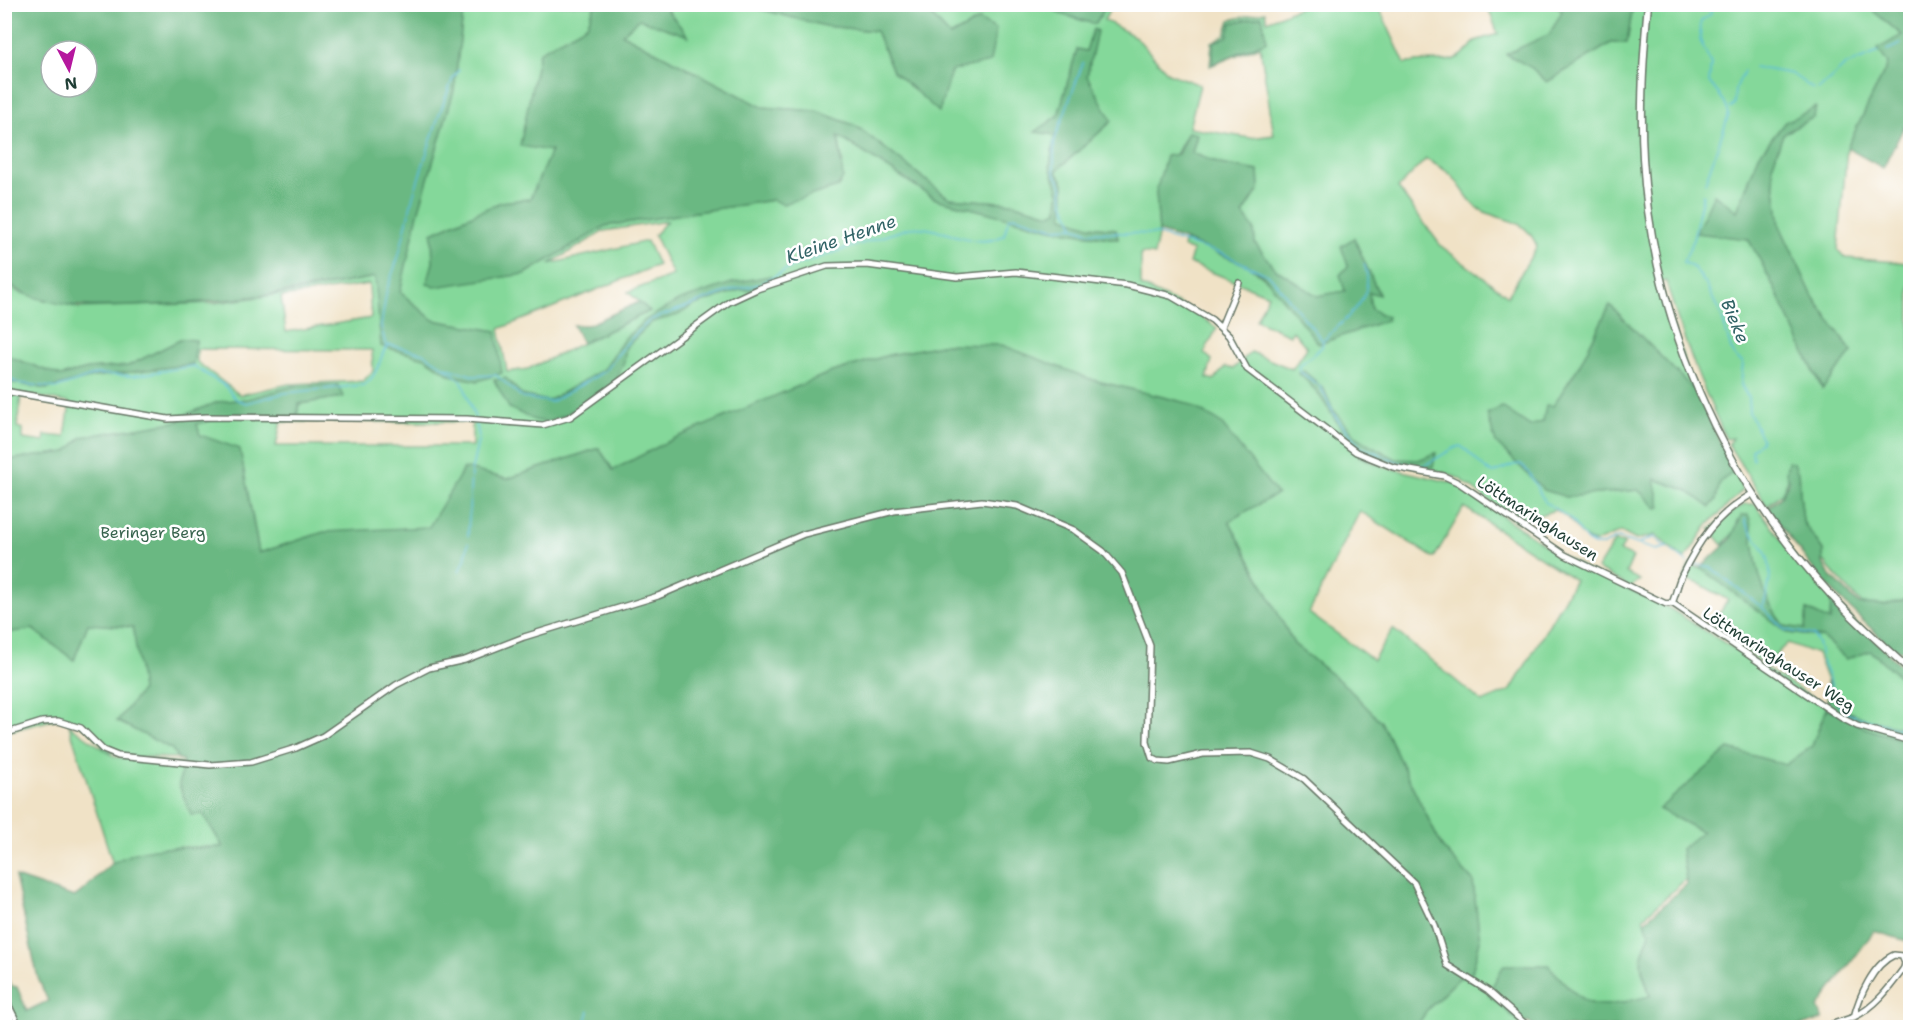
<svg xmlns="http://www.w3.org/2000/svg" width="1915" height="1032" font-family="'Shantell Sans',sans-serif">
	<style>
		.green { fill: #84d89a; stroke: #528a67; stroke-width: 1.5; fill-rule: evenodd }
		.forest { fill: #6bb882; stroke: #457a5b; stroke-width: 1.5; fill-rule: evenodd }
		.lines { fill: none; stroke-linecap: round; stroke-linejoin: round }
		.stream { stroke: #5cbdda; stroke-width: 1.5 }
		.minor-casing { stroke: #687767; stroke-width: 8 }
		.major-casing { stroke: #687767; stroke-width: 9 }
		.minor { stroke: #fff; stroke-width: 5 }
		.major { stroke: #fff; stroke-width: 6 }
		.labels { text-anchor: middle; stroke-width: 5; stroke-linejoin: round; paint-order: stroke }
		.street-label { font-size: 16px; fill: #1f3d34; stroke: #fff }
		.park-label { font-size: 16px; fill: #38644e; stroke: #fff }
		.water-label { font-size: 18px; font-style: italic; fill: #316366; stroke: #fff }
	</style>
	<rect width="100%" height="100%" fill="#fff"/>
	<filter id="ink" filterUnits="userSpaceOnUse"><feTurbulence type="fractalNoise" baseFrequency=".0167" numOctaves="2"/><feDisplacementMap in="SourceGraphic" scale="12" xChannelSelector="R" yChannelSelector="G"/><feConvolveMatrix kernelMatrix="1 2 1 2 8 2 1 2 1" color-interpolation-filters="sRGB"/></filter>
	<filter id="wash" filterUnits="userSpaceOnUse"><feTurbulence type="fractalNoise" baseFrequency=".008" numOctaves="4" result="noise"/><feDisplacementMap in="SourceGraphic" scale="24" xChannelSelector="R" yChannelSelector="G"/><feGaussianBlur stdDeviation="1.35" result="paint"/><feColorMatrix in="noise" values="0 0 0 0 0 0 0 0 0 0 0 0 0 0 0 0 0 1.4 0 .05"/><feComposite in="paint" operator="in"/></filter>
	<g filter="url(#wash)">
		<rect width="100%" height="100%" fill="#f0e2c6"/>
		<!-- green -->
		<g class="green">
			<path d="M464 5H595L587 25 539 52 521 145 551 151 530 199 501 202 432 233 433 263 428 283 525 274 605 226 773 200 783 204 843 165 838 136 936 199 1055 230 1118 239 1116 229 1089 226 1063 217 1064 183 1056 171 1112 121 1087 76 1097 30H1093L1086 51 1077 50 1058 116 1036 132 1055 134 1050 166 1059 192 1058 212 1050 214 1011 203 949 198 856 126 816 111 762 107 622 34 639 19 687 35 663 5H744L825 26 876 31 893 71 939 111 951 71 979 20 950 36 922 5H1045L1064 15 1095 24 1107 5H1113L1104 20 1136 37 1168 73 1200 85 1189 128 1250 138 1274 135 1260 46 1210 66 1212 42 1225 35 1230 20 1265 12 1267 21 1305 5H1378L1405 64C1436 55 1454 73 1475 41L1498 34 1487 5H1555L1562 11 1532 68 1547 82 1611 43H1627L1633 5H1866L1902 35 1847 148 1838 250 1845 258 1910 263V588L1904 600 1886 605 1862 604 1829 568 1823 559V550L1803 522 1798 473 1789 477 1782 493 1767 506 1728 444 1732 438 1726 439C1703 388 1681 336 1666 281L1659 283 1694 390 1610 305 1579 366 1543 422 1530 426 1502 407 1487 414 1566 497 1638 490 1651 500 1660 502 1654 479 1686 490 1710 507 1720 482 1735 471 1743 490 1707 526 1685 559 1655 535 1636 540 1621 532 1594 543C1577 536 1573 517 1555 510L1517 522 1460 479 1446 473 1358 456 1385 467 1454 483 1557 553 1594 573 1669 608 1827 707V681L1817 654 1788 643 1778 652 1769 667 1711 627 1728 600 1700 584 1684 579 1689 565 1700 568 1734 591 1788 633 1822 637 1846 659 1871 651 1910 686V728C1894 727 1847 717 1838 703 1833 696 1836 689 1828 682V705L1910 739V763L1903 740 1865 728 1826 708 1812 746 1786 765 1729 749 1659 809 1703 832 1681 849 1686 879 1643 918 1651 933C1637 966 1639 961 1650 996 1588 1011 1590 1011 1548 965L1497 1002 1525 1027H1416L1427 1010 1459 978 1465 977 1473 881 1442 847 1381 722 1347 687 1294 644 1229 520 1276 494 1187 403 946 344 889 355 829 373 613 470 599 448 507 479 475 471 473 527 117 721 172 749 177 758 133 757 107 751 87 728 60 718 5 732V633L32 629 74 660 88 624 116 625 198 431 196 424 238 413 297 416 299 404 342 397 294 386 247 399 218 402 181 421 82 437 67 452 7 460 5 394 21 396 17 427 23 429V439L44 442 45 435 65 437 70 403 13 392 4 376 10 382 46 389 93 377 192 364 196 341 182 339 128 366 88 369 61 376 5 355V282L18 292 79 308 214 303 297 292 376 277 381 346 425 358 450 375 478 381 496 331 433 320 400 292 418 213 454 90ZM1814 117 1783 134 1772 166 1780 226 1813 297 1852 352 1822 389C1802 349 1785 307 1765 267 1751 240 1732 218 1714 195L1737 211 1759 155 1785 122ZM1188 132 1197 135 1192 153 1220 164 1258 171 1259 189 1243 214 1254 229 1255 243 1274 268 1317 296 1346 291 1354 238 1379 294 1369 292 1371 309 1387 317V320L1375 323 1270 282 1249 266 1185 240 1183 247 1193 251 1189 263 1268 295 1256 320 1290 335 1293 331 1307 348 1292 369 1251 352 1233 369 1225 367 1214 380 1207 378 1212 360 1204 353 1217 328 1188 308 1141 286V253L1154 255 1159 232 1156 192ZM1426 159C1434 164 1443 168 1450 174 1461 184 1468 203 1481 210 1505 223 1524 216 1537 246L1508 296 1441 246 1398 188ZM667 221 654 235 673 275 628 292 650 311 528 369 507 372 499 329 658 265 647 241 549 264 604 231ZM369 284 371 318 286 332 281 297ZM197 349 372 350 373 371 363 381 289 384 240 395 197 362ZM281 422H472V446H276ZM1464 507 1575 580 1511 690 1482 702 1393 629 1373 660 1309 613 1360 511 1434 558ZM252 514 259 553 324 532 256 565Z"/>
			<path d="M1744 504H1755L1791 553 1831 598 1830 622 1807 610 1805 630 1784 626C1759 596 1755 558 1750 520H1738L1735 531 1723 545 1710 529Z"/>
			<path d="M1614 542 1625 543 1620 551 1633 557 1626 573 1640 580 1630 587 1597 569Z"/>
			<path d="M69 725 115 757 184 763 179 785 191 814 203 813 223 847C183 847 149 844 113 864Z"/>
		</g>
		<!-- forest -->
		<g class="forest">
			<path d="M5 4 464 5 454 90 418 213 400 292 433 320 496 331 502 373 478 381 450 375 425 358 381 346 375 277C300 291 226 303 150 305 101 307 47 312 5 282ZM51 51H87V87H51Z"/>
			<path d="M595 5H663L688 36 639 19 622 34 762 107 816 111 856 126 949 198 1011 203 1050 214 1058 211 1059 192 1050 166 1055 135 1035 132 1058 116 1077 49 1086 51 1093 29 1097 31 1087 76 1112 121 1056 171 1064 183 1063 217 1089 226 1116 229 1118 239 1055 230 936 199 838 136 843 178 838 187 783 204 773 200 605 226 525 274 434 287 427 283 433 263 432 233 501 202 530 199 551 151 520 146 539 52 587 25Z"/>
			<path d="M744 5H922L950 36 979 20 996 29 990 62 951 71 939 112 893 71 876 31 825 26Z"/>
			<path d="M1045 5 1107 4V5L1095 24 1064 15Z"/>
			<path d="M1555 5H1633L1627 43H1611L1547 82 1532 68 1506 54 1550 34 1562 11Z"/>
			<path d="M1866 5H1910V129L1904 127 1883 168 1847 148 1888 64 1878 49 1902 35Z"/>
			<path d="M1262 16 1267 41 1212 64 1214 42 1227 37 1231 23Z"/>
			<path d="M1816 107 1814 117 1783 134 1772 166 1780 226 1813 297 1852 352 1823 389C1797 340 1777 287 1748 239L1696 233 1714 194 1737 211 1759 155 1785 122Z"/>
			<path d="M1188 132 1197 134 1192 153 1220 164 1258 171 1259 189 1243 214 1254 229 1255 243 1274 268 1317 296 1345 291 1340 275 1348 266 1341 246 1354 238 1379 295 1369 292 1371 309 1387 317V320L1319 344 1264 276 1249 266 1185 240 1159 232 1156 192 1166 156 1178 154Z"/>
			<path d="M770 276 775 281 749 290H740L692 306 678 315 652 322 626 347 624 362 616 381 565 415 546 422 534 420 509 408 494 380 506 378 522 395 548 401 604 369 624 339 645 320 678 301 732 283Z"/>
			<path d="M639 302 650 311 582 343 573 325H588Z"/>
			<path d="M1610 305 1694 390 1735 471 1720 482 1716 500 1710 507 1686 490 1655 479 1661 507 1657 508 1638 490 1566 497 1544 490 1496 443 1487 414 1502 407 1530 426 1543 422 1546 405 1553 406 1579 366Z"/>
			<path d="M182 339 196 340 193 364 93 377 46 389 9 382 5 376V355L61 376 88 369 128 366Z"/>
			<path d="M946 344 1002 345 1093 380 1187 403 1220 422 1277 494 1229 521 1294 644 1347 687 1381 722 1442 847 1473 881 1480 941 1470 980 1465 977 1459 978 1427 1010 1416 1028 5 1027V979L12 986 17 987 27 1011 48 1001 38 978 15 877 74 897C89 888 99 872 113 863 149 841 185 850 223 847L203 814 191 815 179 785 183 760 178 759 172 749 117 721 142 690 133 627 88 624 74 660 33 629 5 633 4 451 7 460 67 452 82 437 180 421 179 417 218 402 247 399 294 386 338 385 343 397 299 404 297 416 238 413 197 424 200 435 240 449 259 553 324 532 429 527 464 468 507 479 599 448 613 470 673 439 829 373 889 355Z"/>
			<path d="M1304 371 1324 389 1332 408 1357 437 1370 445 1396 459 1418 460 1436 453 1433 467C1413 468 1362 456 1350 440 1330 416 1323 393 1298 373Z"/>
			<path d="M1788 461 1794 463 1798 473 1803 522 1823 550V563L1829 574 1859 604 1886 605 1904 600 1910 588V666L1900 657 1908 653 1892 648 1845 604 1814 570 1768 508 1781 497 1789 481 1786 472Z"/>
			<path d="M1742 515H1748L1750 520C1755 558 1759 595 1784 626L1805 629 1807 610 1830 621 1831 598 1910 674V686L1871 651 1846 659 1822 637 1788 633 1700 568 1730 540Z"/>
			<path d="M1828 681C1835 688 1833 695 1837 703 1846 717 1894 727 1910 728V739L1853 719 1828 705Z"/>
			<path d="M1827 708 1865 728 1903 740 1910 763V942L1874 931 1818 1007 1823 1019 1794 1028 1535 1027 1528 1021 1524 1026 1488 994 1504 965H1548C1590 1011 1588 1011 1650 996 1641 960 1636 969 1650 933L1644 922 1687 884 1681 849 1702 832 1659 809 1729 749 1786 765 1812 746Z"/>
		</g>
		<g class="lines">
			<!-- stream -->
			<g class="stream">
				<path d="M1887 50 1901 44"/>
				<path d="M1754 67 1792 74 1813 89"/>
				<path d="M1818 90 1846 65 1879 52"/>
				<path d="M1730 108 1734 105 1735 90 1744 71"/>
				<path d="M1705 183 1729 114 1724 101 1709 82 1711 63 1700 40 1701 21 1711 14 1709 4"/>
				<path d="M1703 194 1692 244 1683 262 1694 268 1705 283 1722 317 1731 349 1736 358 1743 362 1741 385 1748 397 1749 412 1762 439 1761 442 1752 449 1753 460"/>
				<path d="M1074 226 1063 200 1062 186 1054 172V142L1083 63"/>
				<path d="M1324 340C1344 319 1378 299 1364 264"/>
				<path d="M386 346 381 326 387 289 399 255 413 196 439 115 453 78 459 70"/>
				<path d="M445 368 462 381 475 418"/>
				<path d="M4 377 18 383 57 388 97 374 133 376 193 366 225 386 236 399 246 403 285 393 364 385C382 373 380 349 389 345L423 353 444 367 474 376 496 375 523 398 551 402 605 371 626 344 650 320 732 290 761 284 793 266 909 228C939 223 976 253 1004 235L1009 218 1014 216 1053 228 1074 227 1088 232 1156 234 1223 254 1270 276 1323 341 1322 347 1299 366V371L1320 386 1335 416 1361 448C1381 452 1400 468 1421 466 1431 464 1448 449 1460 446 1473 452 1479 468 1493 473L1513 465 1521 464 1529 473 1545 502 1570 519 1587 541 1594 545H1603L1618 538 1656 550 1667 547 1687 562"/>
				<path d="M1745 519C1748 533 1759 539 1765 551 1774 569 1769 589 1763 606"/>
				<path d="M468 536 471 472 479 437 476 422"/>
				<path d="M1640 543 1654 537 1666 547"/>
				<path d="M1691 563 1710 567 1763 608 1785 630 1813 635 1818 643 1823 664 1841 709 1847 714 1910 732"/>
				<path d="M459 571 465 560 468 543"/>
				<path d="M584 1028 589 1011"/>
			</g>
		</g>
	</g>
	<g filter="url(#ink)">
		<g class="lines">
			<!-- minor casing -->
			<g class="minor-casing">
				<g id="minor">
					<path d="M1221 327 1239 283"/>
					<path d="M4 391 168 419 207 417 467 419 543 425 570 417 729 302 757 289 827 266 867 265 957 277 1016 272 1127 285 1171 296 1212 320 1229 336 1247 369 1356 452 1393 467 1444 476 1459 483 1565 555 1666 604 1672 603"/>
					<path d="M1672 603 1840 717 1857 726 1910 741"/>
					<path d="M1672 603C1676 595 1677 585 1681 577 1698 541 1717 514 1752 494"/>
					<path d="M4 734 42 722 58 721 81 728 103 750 118 756 210 765 251 762 296 748 323 736 396 685 429 668 465 660 524 637 658 596 804 534 894 511 982 501 1017 506 1074 530 1103 551 1122 573 1150 646 1147 742 1152 758 1158 761 1169 762 1203 754 1251 753 1270 759 1304 779 1414 883 1434 925 1447 965 1488 991 1530 1028"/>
					<path d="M4 996 20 1028"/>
					<path d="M1821 1028 1854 1017C1876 1007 1890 987 1904 968L1905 963 1902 956 1894 955C1873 964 1859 997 1854 1017"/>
					<path d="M1906 1028 1910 1022"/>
				</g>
			</g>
			<!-- major casing -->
			<g class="major-casing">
				<path id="major" d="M1648 4C1643 56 1640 107 1643 158 1652 320 1722 477 1831 595 1856 622 1883 646 1910 670"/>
			</g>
			<!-- minor -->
			<use href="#minor" class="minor"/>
			<!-- major -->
			<use href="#major" class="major"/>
		</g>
	</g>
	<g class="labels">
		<!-- street labels -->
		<g class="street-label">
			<text transform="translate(1538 518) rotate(33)" y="6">Löttmaringhausen</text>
			<text transform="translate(1779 659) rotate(33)" y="6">Löttmaringhauser Weg</text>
		</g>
		<!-- park labels -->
		<g class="park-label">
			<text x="153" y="538">Beringer Berg</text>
		</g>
		<!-- water labels -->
		<g class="water-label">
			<text transform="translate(841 239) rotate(-19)" y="6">Kleine Henne</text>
			<text transform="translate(1735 321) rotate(67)" y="6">Bieke</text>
		</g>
	</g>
	<!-- margin -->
	<rect width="1915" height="1032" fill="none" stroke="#fff" stroke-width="24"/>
	<!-- north arrow -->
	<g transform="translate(69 69) rotate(173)"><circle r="28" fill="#ffffff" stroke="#a5b1ae" stroke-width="1.5"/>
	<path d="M0-4.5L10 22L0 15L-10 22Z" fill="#b5179e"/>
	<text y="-9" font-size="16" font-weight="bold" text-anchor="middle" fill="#1f3d34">N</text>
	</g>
</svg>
